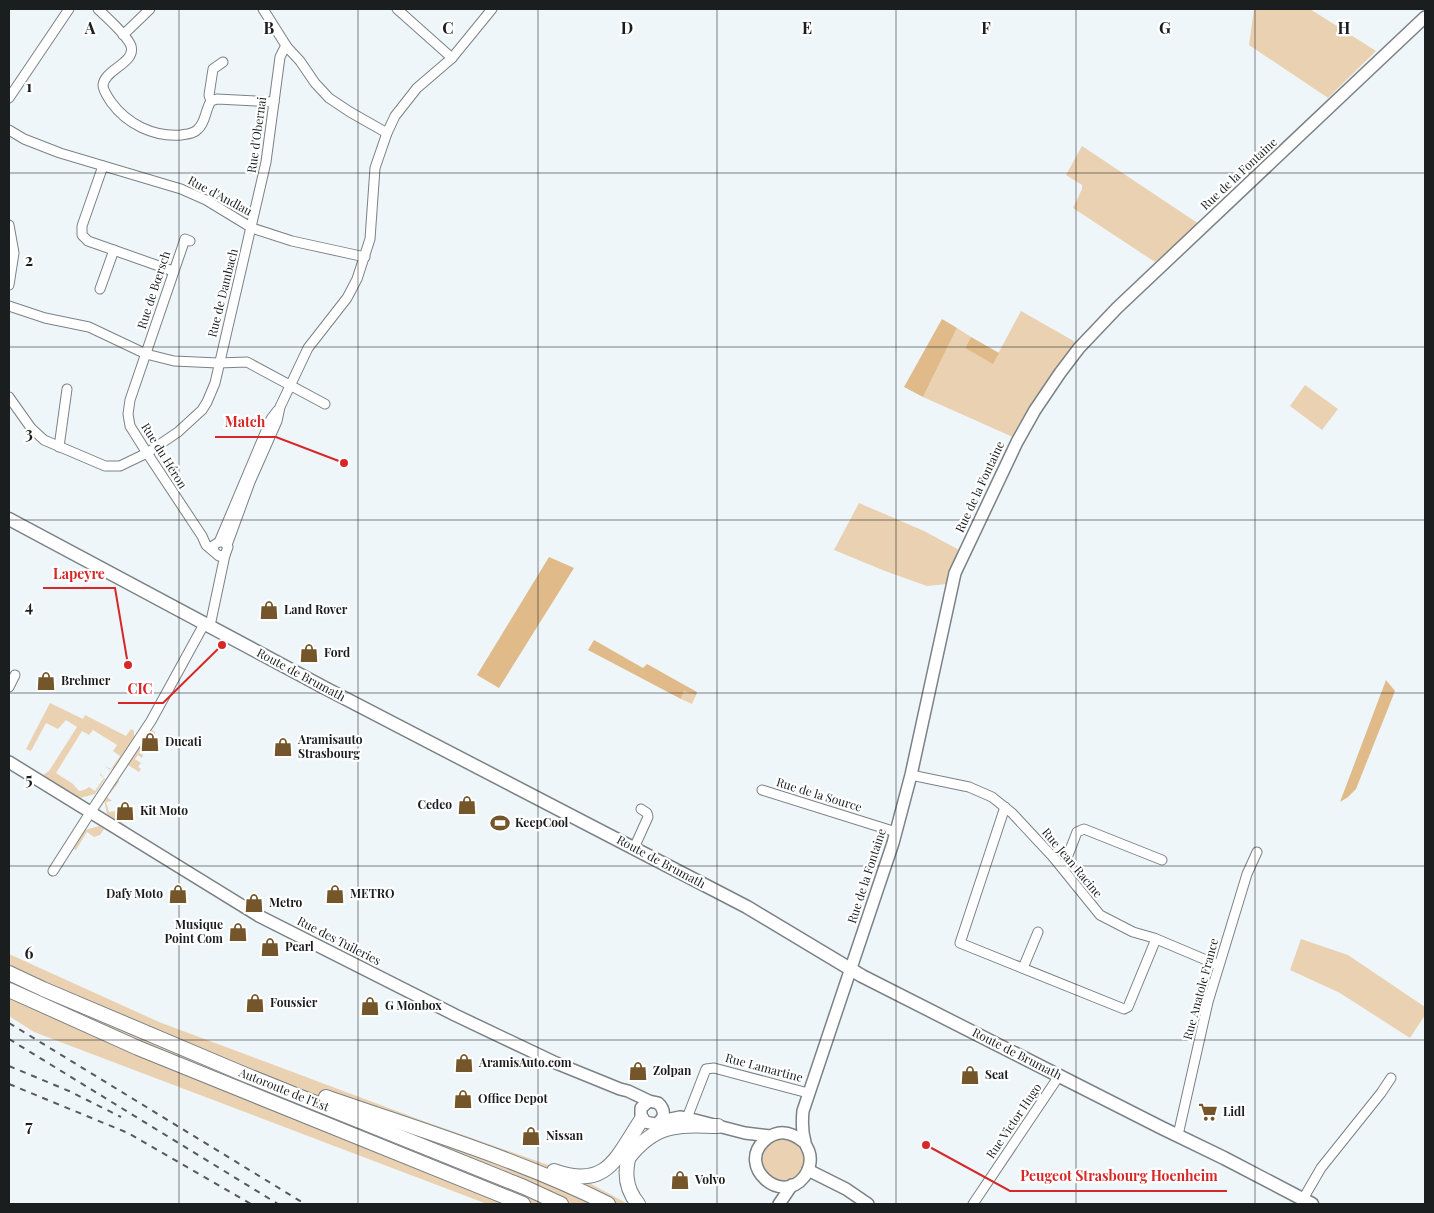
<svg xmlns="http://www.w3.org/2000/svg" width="1434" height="1213" font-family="'Playfair Display',serif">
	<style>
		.green { fill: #ead1b1 }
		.forest { fill: #e0ba88 }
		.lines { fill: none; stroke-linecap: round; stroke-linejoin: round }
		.minor-casing { stroke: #7b8285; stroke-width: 11 }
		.tertiary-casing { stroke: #7b8285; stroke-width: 14 }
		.secondary-casing { stroke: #7b8285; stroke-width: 15 }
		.trunk-casing { stroke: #7b8285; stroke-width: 16 }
		.minor { stroke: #fff; stroke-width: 9 }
		.tertiary { stroke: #fff; stroke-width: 11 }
		.secondary { stroke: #fff; stroke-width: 12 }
		.trunk { stroke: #fff; stroke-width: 14 }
		.rail { stroke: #565a5c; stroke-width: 2; stroke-dasharray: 6 6; stroke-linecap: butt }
		.grid { fill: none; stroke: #1b1e1f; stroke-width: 1; stroke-opacity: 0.55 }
		.labels { text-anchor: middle; stroke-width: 4.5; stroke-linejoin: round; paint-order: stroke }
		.street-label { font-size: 12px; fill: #1b1e1f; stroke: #fff }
		.poi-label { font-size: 12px; font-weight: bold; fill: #1b1e1f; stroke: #fff; text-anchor: start }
		.grid-label { font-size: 16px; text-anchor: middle; font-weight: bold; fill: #1b1e1f; stroke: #fff; stroke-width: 4.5; stroke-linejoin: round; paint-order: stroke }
		.leader { fill: none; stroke: #d62828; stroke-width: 2 }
		.callout-dot { fill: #d62828; stroke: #fff; stroke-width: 2 }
		.callout-label { font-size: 14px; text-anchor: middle; font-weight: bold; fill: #d62828; stroke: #fff; stroke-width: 4.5; stroke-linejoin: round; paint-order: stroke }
	</style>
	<rect width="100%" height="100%" fill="#eff6fa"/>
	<!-- green -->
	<g class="green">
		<path d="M1254 9H1310L1376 51 1328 98 1249 45Z"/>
		<path d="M1082 146 1199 224 1155 262 1073 208 1082 189V185L1066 175Z"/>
		<path d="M1021 311 1079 344 1015 438 923 397 957 328 971 337 965 348 993 363Z"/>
		<path d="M1305 385 1338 409 1322 430 1290 406Z"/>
		<path d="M859 503 924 531 961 551 947 584 927 586 885 571 834 550Z"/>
		<path d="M684 691 696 695 692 704 681 699Z"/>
		<path d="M50 703 83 719 85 715 126 736 131 729 134 731V737L113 768 110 770 105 766 111 769 120 756 113 751 117 745 93 730 89 735 82 731 56 773 73 784 79 791 84 790 89 787 95 791 104 778 100 775V773L105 779 95 794 80 798 43 775 49 771 77 727 66 720 58 729 46 723 31 751 26 749Z"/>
		<path d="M152 730 155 732V737L150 734 146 741 150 744 149 746 144 744 139 753 143 755 142 758 138 755 135 759 141 763 138 767 141 769 139 772 128 765Z"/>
		<path d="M118 779 119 782 107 797 112 801 106 802 109 812 115 811 117 819 136 833 107 814 104 800Z"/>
		<path d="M99 826 104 829 100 835 94 837 87 832 76 850 74 849 85 830Z"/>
		<path d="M1301 939 1348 955 1425 1007V1015L1410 1038 1340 993 1290 970Z"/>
		<path d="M9 954 159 1022 418 1119 571 1173 628 1204H487L34 1032 9 1016Z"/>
		<path d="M786 1139C811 1148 809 1163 795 1181L775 1183 761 1168C762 1150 766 1140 786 1139Z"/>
	</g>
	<!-- forest -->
	<g class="forest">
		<path d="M942 319 957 328 923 397 904 387Z"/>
		<path d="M971 337 999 353 993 364 965 348Z"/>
		<path d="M549 557 574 568 499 688 477 675Z"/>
		<path d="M594 640 643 668 647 664 697 692 696 695 684 691 681 699 588 650Z"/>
		<path d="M1386 680 1395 691 1356 789 1348 797 1340 802Z"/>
	</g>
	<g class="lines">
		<!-- minor casing -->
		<g class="minor-casing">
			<g id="minor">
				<path d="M98 9C107 18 127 35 131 46 136 63 105 69 103 85 103 91 108 97 111 102 127 124 153 137 181 135 187 134 194 134 198 129 206 122 205 110 211 101L217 99 274 102"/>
				<path d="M263 9 287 47 300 61 315 83 329 98 350 112 387 133"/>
				<path d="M397 9 452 58"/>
				<path d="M123 35 150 9"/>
				<path d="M9 98 69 9"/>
				<path d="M211 101 209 95 213 69 223 62"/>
				<path d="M9 130 24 139 60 153 181 189 206 200 252 228 292 241 365 257"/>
				<path d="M103 166 82 226V235L88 241 173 271"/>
				<path d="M9 225 14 253 9 285"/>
				<path d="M190 241 185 239 130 400 128 414 130 426 147 453 202 536 206 545 219 556 225 555 228 547 224 542H219L214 545 213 551"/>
				<path d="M100 289 114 250"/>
				<path d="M9 306 45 318 89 327 146 354 174 361 218 363 247 362 325 404"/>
				<path d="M9 397 31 428 44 440 105 466H120L147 453 178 432 202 410 207 402 215 383 266 162 280 57 284 49 287 47"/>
				<path d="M59 447 67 389"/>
				<path d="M220 540 271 419 277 411"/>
				<path d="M227 545 250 482 277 421 280 407 308 348 347 298 357 279 370 239 375 168 387 133 395 116 417 88 452 58 492 9"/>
				<path d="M9 687 15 675"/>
				<path d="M911 775 969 787 992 797 1012 813 1053 857 1100 915 1133 932 1154 938 1218 965"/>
				<path d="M762 790 896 832"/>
				<path d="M1005 807 960 943 1124 1009 1128 1007 1156 939"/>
				<path d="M634 848 648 817 647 813 641 809"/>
				<path d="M1063 868 1077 832 1084 829 1162 860"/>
				<path d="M53 871 90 813 151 721 202 628 211 621 225 555"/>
				<path d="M1023 968 1038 932"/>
				<path d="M687 1118 706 1069 714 1068 808 1093"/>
				<path d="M1178 1135 1208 1002 1247 874 1257 852"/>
				<path d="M1303 1199 1321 1168 1381 1093 1391 1078"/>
				<path d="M973 1204 1059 1076"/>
			</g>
		</g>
		<!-- tertiary casing -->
		<g class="tertiary-casing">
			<g id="tertiary">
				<path d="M9 762 259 916 455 1015 556 1063 620 1089 628 1091 649 1101 658 1103C666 1110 665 1120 655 1124L645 1122 641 1116V1108L649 1101"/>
				<path d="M661 1121 680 1117 687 1118 745 1133 770 1136"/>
				<path d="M805 1143C792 1132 778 1128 764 1141 737 1166 781 1206 804 1177 809 1171 812 1160 809 1152 808 1148 805 1145 805 1142 802 1132 802 1121 803 1111L893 843 911 775 955 573 1017 442 1035 410 1060 373 1079 348 1117 308 1425 17"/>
				<path d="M808 1170 846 1189 868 1204"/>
				<path d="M779 1204 792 1185"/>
			</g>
		</g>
		<!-- secondary casing -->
		<g class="secondary-casing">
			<path id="secondary" d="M9 519 325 688 747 907 862 976 1162 1128 1224 1158 1312 1204"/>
		</g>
		<!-- trunk casing -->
		<g class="trunk-casing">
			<g id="trunk">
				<path d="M9 973 43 989 246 1075 524 1187 561 1204"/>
				<path d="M9 990 138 1048 523 1204"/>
				<path d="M326 1097C420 1130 518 1159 608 1204"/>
				<path d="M631 1149C624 1169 624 1187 638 1204"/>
				<path d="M629 1157C656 1123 678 1125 718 1126"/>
				<path d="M554 1171C607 1190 616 1158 642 1119"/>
			</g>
		</g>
		<!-- minor -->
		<use href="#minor" class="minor"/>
		<!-- tertiary -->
		<use href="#tertiary" class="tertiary"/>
		<!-- secondary -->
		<use href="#secondary" class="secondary"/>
		<!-- trunk -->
		<use href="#trunk" class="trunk"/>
		<!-- rail -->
		<g class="rail">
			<path d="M9 1023 305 1204"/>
			<path d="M9 1039 278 1204"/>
			<path d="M9 1066 69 1091 121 1117"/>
			<path d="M9 1084 128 1133 251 1204"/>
		</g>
	</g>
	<!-- grid -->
	<path class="grid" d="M179 9V1204M358 9V1204M538 9V1204M717 9V1204M896 9V1204M1076 9V1204M1255 9V1204M9 173H1425M9 347H1425M9 520H1425M9 693H1425M9 866H1425M9 1040H1425"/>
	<!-- icons -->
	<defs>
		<g id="shop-bare" transform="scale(1.5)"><path d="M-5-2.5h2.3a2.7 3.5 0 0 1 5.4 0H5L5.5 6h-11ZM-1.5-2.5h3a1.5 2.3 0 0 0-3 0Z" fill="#75562b" stroke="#fff" stroke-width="2.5" paint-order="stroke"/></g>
		<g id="stadium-bare" transform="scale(1.5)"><path d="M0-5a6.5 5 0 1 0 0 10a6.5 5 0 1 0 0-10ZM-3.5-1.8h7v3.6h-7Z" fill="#75562b" stroke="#fff" stroke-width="2.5" paint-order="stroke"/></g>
		<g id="supermarket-bare" transform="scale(1.5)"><path d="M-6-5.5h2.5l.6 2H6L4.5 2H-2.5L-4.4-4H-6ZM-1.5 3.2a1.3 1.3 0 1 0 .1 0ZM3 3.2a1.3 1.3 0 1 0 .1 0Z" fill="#75562b" stroke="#fff" stroke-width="2.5" paint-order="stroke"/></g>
	</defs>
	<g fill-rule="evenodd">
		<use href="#shop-bare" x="269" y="610"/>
		<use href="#shop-bare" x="309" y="653"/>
		<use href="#shop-bare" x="46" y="681"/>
		<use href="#shop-bare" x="150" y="742"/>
		<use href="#shop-bare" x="283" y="747"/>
		<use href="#shop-bare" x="467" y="805"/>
		<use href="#shop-bare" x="125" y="811"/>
		<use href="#stadium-bare" x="500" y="823"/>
		<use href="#shop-bare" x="178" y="894"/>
		<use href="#shop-bare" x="335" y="894"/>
		<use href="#shop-bare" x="254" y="903"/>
		<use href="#shop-bare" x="238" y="932"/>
		<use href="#shop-bare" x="270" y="947"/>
		<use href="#shop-bare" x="255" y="1003"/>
		<use href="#shop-bare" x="370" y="1006"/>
		<use href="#shop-bare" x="464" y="1063"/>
		<use href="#shop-bare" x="638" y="1071"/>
		<use href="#shop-bare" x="970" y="1075"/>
		<use href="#shop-bare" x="463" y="1099"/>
		<use href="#supermarket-bare" x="1208" y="1112"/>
		<use href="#shop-bare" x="531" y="1136"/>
		<use href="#shop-bare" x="680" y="1180"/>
	</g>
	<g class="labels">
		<!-- street labels -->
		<g class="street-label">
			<text transform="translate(257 135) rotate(-82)" y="4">Rue d'Obernai</text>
			<text transform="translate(1239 174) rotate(-43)" y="4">Rue de la Fontaine</text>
			<text transform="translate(220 196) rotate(28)" y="4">Rue d'Andlau</text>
			<text transform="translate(154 290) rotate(-72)" y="4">Rue de Bœrsch</text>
			<text transform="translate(223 293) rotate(-76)" y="4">Rue de Dambach</text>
			<text transform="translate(164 456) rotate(58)" y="4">Rue du Héron</text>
			<text transform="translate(980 487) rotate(-65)" y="4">Rue de la Fontaine</text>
			<text transform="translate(301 675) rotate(28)" y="4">Route de Brumath</text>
			<text transform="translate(819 795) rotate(17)" y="4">Rue de la Source</text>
			<text transform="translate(661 862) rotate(28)" y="4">Route de Brumath</text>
			<text transform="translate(1072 863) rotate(50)" y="4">Rue Jean Racine</text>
			<text transform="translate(867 876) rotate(-72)" y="4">Rue de la Fontaine</text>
			<text transform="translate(339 941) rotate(27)" y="4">Rue des Tuileries</text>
			<text transform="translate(1201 989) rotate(-75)" y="4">Rue Anatole France</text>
			<text transform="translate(1017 1054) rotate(27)" y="4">Route de Brumath</text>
			<text transform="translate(764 1068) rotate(15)" y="4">Rue Lamartine</text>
			<text transform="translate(284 1090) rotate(22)" y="4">Autoroute de l’Est</text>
			<text transform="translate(1014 1121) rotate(-56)" y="4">Rue Victor Hugo</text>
		</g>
		<!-- poi labels -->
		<g class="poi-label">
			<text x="284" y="614">Land Rover</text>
			<text x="324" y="657">Ford</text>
			<text x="61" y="685">Brehmer</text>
			<text x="298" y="744">Aramisauto<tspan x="298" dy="14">Strasbourg</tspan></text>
			<text x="165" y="746">Ducati</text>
			<text x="452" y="809" text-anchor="end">Cedeo</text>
			<text x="140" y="815">Kit Moto</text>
			<text x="515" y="827">KeepCool</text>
			<text x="163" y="898" text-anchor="end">Dafy Moto</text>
			<text x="350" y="898">METRO</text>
			<text x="269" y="907">Metro</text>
			<text x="223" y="929" text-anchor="end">Musique<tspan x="223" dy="14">Point Com</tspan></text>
			<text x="285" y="951">Pearl</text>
			<text x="270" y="1007">Foussier</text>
			<text x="385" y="1010">G Monbox</text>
			<text x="479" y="1067">AramisAuto.com</text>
			<text x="653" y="1075">Zolpan</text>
			<text x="985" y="1079">Seat</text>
			<text x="478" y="1103">Office Depot</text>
			<text x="1223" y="1116">Lidl</text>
			<text x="546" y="1140">Nissan</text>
			<text x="695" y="1184">Volvo</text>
		</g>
	</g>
	<g class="grid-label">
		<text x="90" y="34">A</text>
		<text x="269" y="34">B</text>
		<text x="448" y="34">C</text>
		<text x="627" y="34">D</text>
		<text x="807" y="34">E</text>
		<text x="986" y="34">F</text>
		<text x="1165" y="34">G</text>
		<text x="1344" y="34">H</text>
		<text x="29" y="92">1</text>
		<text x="29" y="266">2</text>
		<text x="29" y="439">3</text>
		<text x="29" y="612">4</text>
		<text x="29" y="785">5</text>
		<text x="29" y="959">6</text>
		<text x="29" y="1132">7</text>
	</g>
	<!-- callouts -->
	<path class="leader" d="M344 463L276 437H215M128 665L115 588H43M222 645L163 703H118M926 1145L1010 1191H1227"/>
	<g class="callout-dot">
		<circle cx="344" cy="463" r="5"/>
		<circle cx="128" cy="665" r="5"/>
		<circle cx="222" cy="645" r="5"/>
		<circle cx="926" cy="1145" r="5"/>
	</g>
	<g class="callout-label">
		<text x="245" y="427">Match</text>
		<text x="79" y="579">Lapeyre</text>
		<text x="140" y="694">CIC</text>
		<text x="1119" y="1181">Peugeot Strasbourg Hoenheim</text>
	</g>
	<!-- border -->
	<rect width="1434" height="1213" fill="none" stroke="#1b1e1f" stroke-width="20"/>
</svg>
